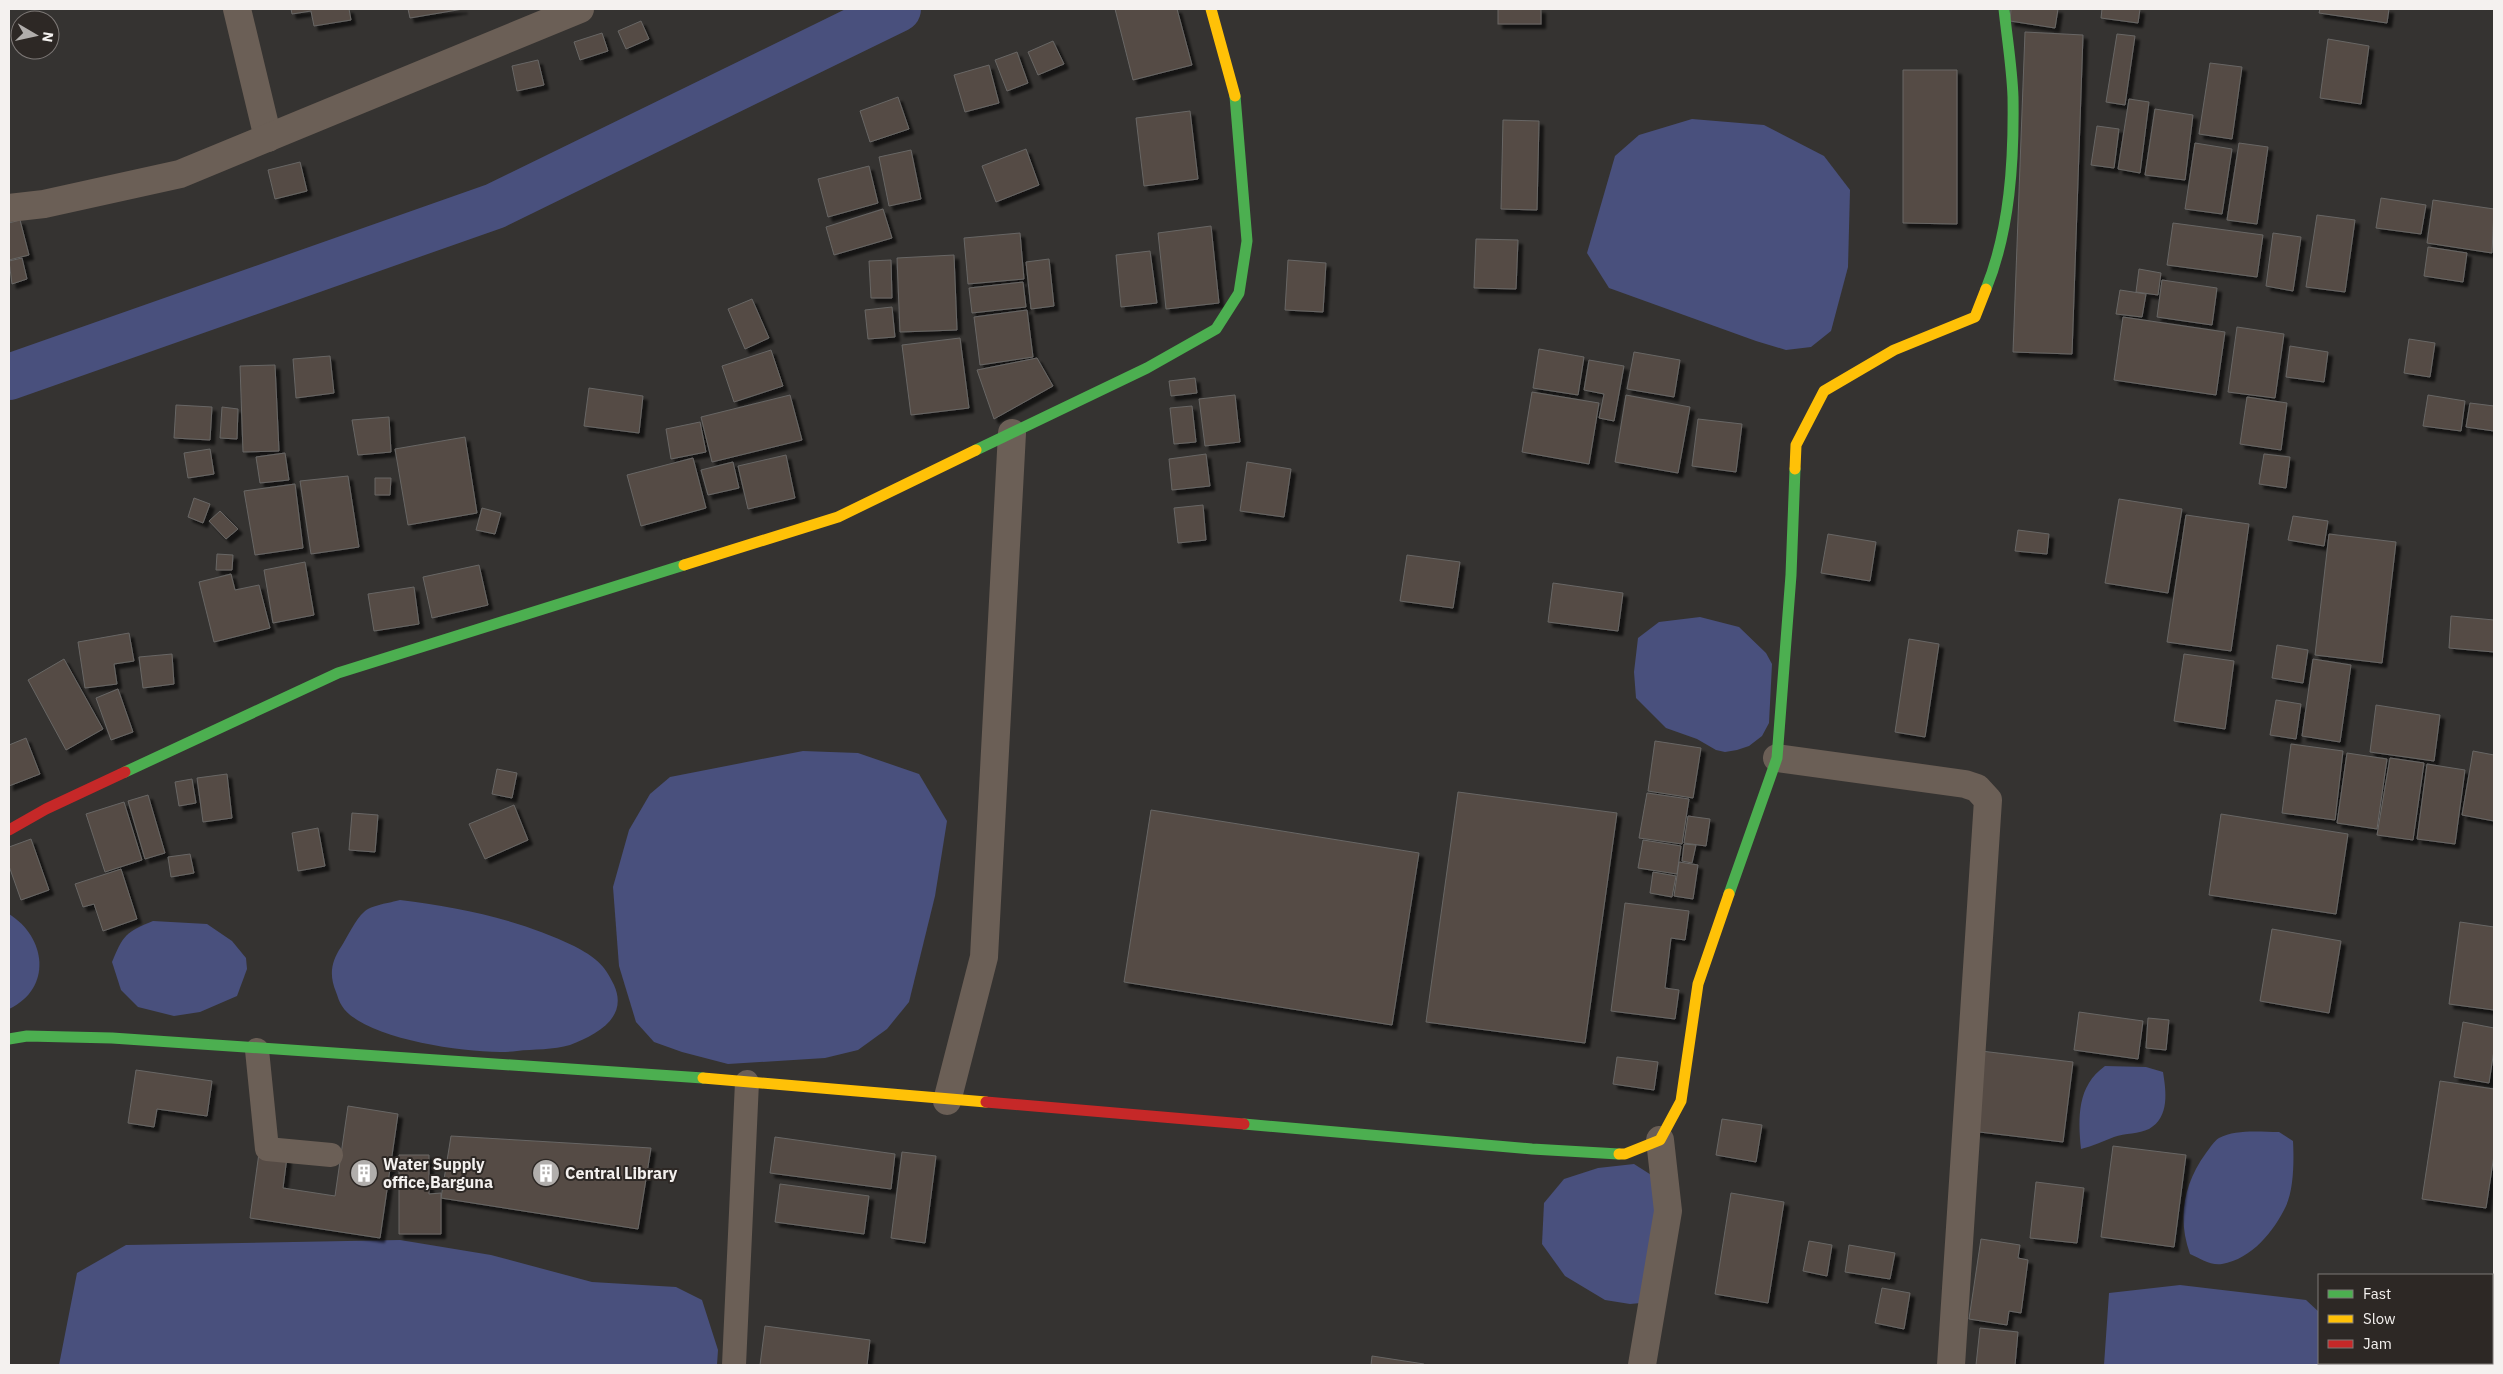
<svg xmlns="http://www.w3.org/2000/svg" width="2503" height="1374" font-family="'IBM Plex Sans',sans-serif">
	<style>
		.water { fill: #49507d }
		.lines { fill: none; stroke-linecap: round; stroke-linejoin: round }
		.canal { stroke: #49507d; stroke-width: 46 }
		.building { fill: #554c44; stroke: #686665; filter: url(#shadow) }
		.lane { stroke: #6b5f56; stroke-width: 24 }
		.street { stroke: #6b5f56; stroke-width: 28 }
		.fast { stroke: #4caf50; stroke-width: 11 }
		.slow { stroke: #ffc107; stroke-width: 11 }
		.jam { stroke: #c62828; stroke-width: 11 }
		.labels { text-anchor: middle; stroke-width: 4; stroke-linejoin: round; paint-order: stroke }
		.poi-label { font-size: 16px; font-weight: bold; fill: #f4f1ef; stroke: #2d2825; text-anchor: start }
	</style>
	<defs>
		<filter id="shadow"><feDropShadow dx="4.5" dy="4.5" stdDeviation="1" flood-color="#0009"/></filter>
	</defs>
	<rect width="100%" height="100%" fill="#353331"/>
	<!-- water -->
	<g class="water">
		<path d="M1692 119 1764 125 1824 156 1850 190 1848 267 1831 331 1811 347 1786 350 1756 341 1609 288 1587 253 1615 156 1639 135Z"/>
		<path d="M1700 617 1739 627 1766 653 1772 664 1769 723 1762 736 1749 746 1737 750 1725 752 1716 750 1697 739 1666 728 1636 698 1634 672 1638 638 1659 622Z"/>
		<path d="M803 751 858 753 919 774 947 821 935 896 909 1002 887 1029 858 1050 825 1058 728 1064 682 1052 654 1042 636 1022 619 966 613 887 629 830 650 794 670 777Z"/>
		<path d="M400 900C459 907 521 920 574 946 595 957 604 964 614 985 629 1018 596 1035 570 1045 554 1050 533 1049 517 1051 479 1056 363 1040 342 1006 339 1002 338 997 336 992 329 975 331 962 341 947 348 936 355 920 364 912 371 905 390 903 400 900Z"/>
		<path d="M9 914C46 937 53 988 9 1009Z"/>
		<path d="M153 921 207 924 232 941 246 958 247 969 237 996 200 1012 174 1016 138 1007 121 990 112 962C123 935 126 932 153 921Z"/>
		<path d="M2105 1066 2146 1067 2163 1072C2166 1091 2170 1117 2149 1129 2139 1134 2125 1133 2114 1137 2103 1141 2093 1146 2081 1149 2078 1117 2077 1086 2105 1066Z"/>
		<path d="M2279 1132 2293 1141C2294 1159 2294 1189 2286 1206 2274 1231 2252 1259 2222 1264 2211 1266 2199 1258 2190 1254 2177 1218 2184 1183 2206 1153 2210 1148 2214 1141 2219 1138 2236 1129 2260 1132 2279 1132Z"/>
		<path d="M1634 1164 1667 1185 1641 1303 1630 1304 1605 1300 1565 1276 1542 1244 1544 1203 1564 1179 1598 1168Z"/>
		<path d="M400 1240 491 1255 592 1282 676 1287 702 1300 718 1350 717 1365H59L77 1273 126 1245Z"/>
		<path d="M2180 1285 2306 1300 2319 1312V1363H2342V1365H2104L2109 1293Z"/>
	</g>
	<g class="lines">
		<!-- canal -->
		<path class="canal" d="M9 377 495 206 898 9"/>
	</g>
	<!-- building -->
	<g class="building">
		<path d="M291 9H349L351 20 314 26 311 11 292 14Z"/>
		<path d="M408 9H463L410 18Z"/>
		<path d="M1115 9H1177L1192 65 1133 80Z"/>
		<rect x="1498" y="9" width="43" height="15"/>
		<path d="M2011 9H2058L2055 28 2010 21Z"/>
		<path d="M2102 9H2140L2138 23 2101 18Z"/>
		<path d="M2320 9H2389L2387 23 2319 13Z"/>
		<path d="M641 21 649 39 626 49 618 31Z"/>
		<path d="M2025 32 2083 35 2072 354 2013 352Z"/>
		<path d="M602 33 608 51 580 60 574 42Z"/>
		<path d="M2117 34 2135 36 2125 105 2106 102Z"/>
		<path d="M2328 39 2369 46 2361 104 2320 98Z"/>
		<path d="M1053 41 1064 64 1038 75 1028 52Z"/>
		<path d="M1017 52 1028 83 1007 91 995 60Z"/>
		<path d="M538 60 544 85 517 91 512 66Z"/>
		<path d="M2210 63 2242 67 2232 139 2199 134Z"/>
		<path d="M989 65 999 103 965 112 954 75Z"/>
		<path d="M1903 70H1957V224L1903 223Z"/>
		<path d="M898 97 909 129 870 142 860 111Z"/>
		<path d="M2129 99 2149 102 2140 173 2118 169Z"/>
		<path d="M2155 109 2193 115 2185 180 2145 175Z"/>
		<path d="M1190 111 1198 179 1144 186 1136 118Z"/>
		<path d="M1503 120 1539 121 1537 210 1501 209Z"/>
		<path d="M2097 126 2119 129 2114 168 2091 165Z"/>
		<path d="M2195 143 2232 149 2222 214 2185 209Z"/>
		<path d="M2239 143 2268 147 2257 224 2227 220Z"/>
		<path d="M1026 149 1039 185 996 202 982 166Z"/>
		<path d="M911 150 921 199 889 206 879 157Z"/>
		<path d="M300 162 307 191 275 199 268 170Z"/>
		<path d="M869 166 878 203 828 217 818 179Z"/>
		<path d="M2381 198 2426 205 2421 234 2376 228Z"/>
		<path d="M2433 200 2494 209 2492 253 2427 243Z"/>
		<path d="M883 209 892 238 834 255 826 227Z"/>
		<path d="M2317 215 2355 220 2345 292 2306 287Z"/>
		<path d="M20 220 29 255 9 260V223Z"/>
		<path d="M2173 223 2263 235 2257 277 2167 265Z"/>
		<path d="M1211 226 1219 303 1166 309 1158 233Z"/>
		<path d="M1020 233 1024 279 968 284 964 238Z"/>
		<path d="M2273 233 2301 237 2293 291 2266 286Z"/>
		<path d="M1476 239 1518 240 1516 289 1474 288Z"/>
		<path d="M2428 247 2467 253 2463 282 2424 276Z"/>
		<path d="M1150 251 1157 303 1121 307 1116 255Z"/>
		<path d="M954 255 957 330 900 332 897 258Z"/>
		<path d="M22 258 27 279 12 284 9 261Z"/>
		<path d="M1049 259 1054 306 1031 309 1026 262Z"/>
		<path d="M891 260 892 298H871L869 261Z"/>
		<path d="M1288 260 1326 263 1323 312 1285 310Z"/>
		<path d="M2139 269 2161 273 2158 295 2136 292Z"/>
		<path d="M2162 280 2217 288 2212 325 2157 317Z"/>
		<path d="M1023 282 1026 307 972 313 969 288Z"/>
		<path d="M2120 290 2146 294 2142 317 2116 314Z"/>
		<path d="M752 299 769 338 745 349 728 309Z"/>
		<path d="M892 307 895 337 868 339 865 310Z"/>
		<path d="M1027 310 1033 357 980 365 974 317Z"/>
		<path d="M2123 317 2225 332 2216 395 2114 380Z"/>
		<path d="M2237 327 2284 334 2275 398 2228 392Z"/>
		<path d="M960 338 969 408 911 415 902 345Z"/>
		<path d="M2409 339 2435 343 2430 377 2404 373Z"/>
		<path d="M2290 346 2328 352 2324 382 2286 377Z"/>
		<path d="M1539 349 1584 357 1578 395 1533 388Z"/>
		<path d="M771 350 783 386 734 402 722 366Z"/>
		<path d="M1634 352 1680 360 1674 397 1627 389Z"/>
		<path d="M330 356 334 393 296 398 293 359Z"/>
		<path d="M1037 358 1053 386 994 419 977 370Z"/>
		<path d="M1589 360 1624 366 1614 421 1599 418 1604 394 1584 390Z"/>
		<path d="M275 365 279 451 243 452 240 366Z"/>
		<path d="M1195 378 1197 393 1171 396 1169 381Z"/>
		<path d="M589 388 643 396 639 433 584 426Z"/>
		<path d="M1532 392 1599 403 1589 464 1522 452Z"/>
		<path d="M790 395 802 440 712 462 701 417Z"/>
		<path d="M1235 395 1240 442 1205 446 1199 399Z"/>
		<path d="M1626 395 1690 407 1678 473 1615 462Z"/>
		<path d="M2428 395 2465 401 2461 431 2423 426Z"/>
		<path d="M2247 397 2287 403 2281 450 2240 444Z"/>
		<path d="M2470 403 2494 406V431L2466 427Z"/>
		<path d="M176 405 212 407 210 440 174 438Z"/>
		<path d="M1192 406 1196 442 1174 444 1170 408Z"/>
		<path d="M222 407 238 409 237 439 220 438Z"/>
		<path d="M389 417 391 452 358 455 352 420Z"/>
		<path d="M1698 419 1742 424 1736 472 1692 466Z"/>
		<path d="M700 422 706 452 671 459 666 429Z"/>
		<path d="M465 437 477 513 408 525 395 449Z"/>
		<path d="M210 449 214 474 188 478 184 453Z"/>
		<path d="M285 453 289 480 260 483 256 457Z"/>
		<path d="M1206 454 1210 486 1172 490 1169 459Z"/>
		<path d="M2264 454 2290 457 2286 488 2259 484Z"/>
		<path d="M786 455 795 498 748 509 738 466Z"/>
		<path d="M693 458 706 508 641 526 627 475Z"/>
		<path d="M733 462 739 488 708 495 701 470Z"/>
		<path d="M1247 462 1291 469 1284 517 1240 511Z"/>
		<path d="M348 476 359 547 311 554 300 481Z"/>
		<path d="M375 478H391L390 495H375Z"/>
		<path d="M295 484 303 548 255 555 244 491Z"/>
		<path d="M194 498 210 504 203 523 188 517Z"/>
		<path d="M2119 499 2182 509 2168 593 2105 583Z"/>
		<path d="M1203 505 1206 540 1178 543 1174 508Z"/>
		<path d="M482 508 501 513 495 534 476 530Z"/>
		<path d="M220 511 238 529 226 539 209 521Z"/>
		<path d="M2186 515 2249 524 2231 651 2167 642Z"/>
		<path d="M2293 516 2328 521 2324 546 2288 540Z"/>
		<path d="M2018 530 2049 534 2047 554 2015 551Z"/>
		<path d="M1828 534 1876 542 1870 581 1821 573Z"/>
		<path d="M2329 534 2396 542 2382 663 2315 655Z"/>
		<path d="M217 554 233 555 232 570H216Z"/>
		<path d="M1407 555 1460 562 1453 608 1400 601Z"/>
		<path d="M305 562 314 615 273 623 264 570Z"/>
		<path d="M479 565 488 605 432 618 423 577Z"/>
		<path d="M231 574 235 590 259 585 270 628 214 642 199 582Z"/>
		<path d="M1553 583 1623 593 1618 631 1548 622Z"/>
		<path d="M414 587 419 624 374 631 368 594Z"/>
		<path d="M2451 616 2494 620V652L2449 648Z"/>
		<path d="M129 633 134 661 114 664 117 684 85 688 78 642Z"/>
		<path d="M1909 639 1939 644 1925 737 1895 732Z"/>
		<path d="M2277 645 2308 650 2303 683 2272 678Z"/>
		<path d="M172 654 174 684 143 688 139 657Z"/>
		<path d="M2184 654 2234 661 2225 729 2174 721Z"/>
		<path d="M64 659 103 729 66 750 28 680Z"/>
		<path d="M2313 659 2351 665 2340 742 2302 736Z"/>
		<path d="M118 689 133 732 111 740 96 698Z"/>
		<path d="M2276 700 2301 704 2296 739 2270 735Z"/>
		<path d="M2376 705 2440 715 2434 761 2370 752Z"/>
		<path d="M26 738 40 774 9 786V745Z"/>
		<path d="M1655 741 1701 748 1693 798 1648 791Z"/>
		<path d="M2291 744 2343 751 2335 820 2282 813Z"/>
		<path d="M2473 751 2494 755V821L2462 815Z"/>
		<path d="M2347 753 2387 759 2377 829 2337 823Z"/>
		<path d="M2390 758 2424 763 2413 840 2377 835Z"/>
		<path d="M2427 764 2465 770 2455 844 2417 839Z"/>
		<path d="M497 769 517 773 512 798 492 794Z"/>
		<path d="M227 774 232 818 203 822 197 778Z"/>
		<path d="M192 779 196 803 179 806 175 782Z"/>
		<path d="M1458 792 1617 813 1585 1043 1426 1022Z"/>
		<path d="M1647 793 1689 799 1682 844 1639 838Z"/>
		<path d="M148 795 165 853 145 859 128 801Z"/>
		<path d="M124 802 142 860 105 872 86 814Z"/>
		<path d="M514 805 528 840 485 859 469 824Z"/>
		<path d="M1151 810 1419 853 1392 1025 1124 982Z"/>
		<path d="M352 813 378 815 375 852 349 850Z"/>
		<path d="M2221 814 2348 834 2336 914 2209 895Z"/>
		<path d="M1688 816 1710 819 1706 846 1684 843Z"/>
		<path d="M318 828 325 866 298 871 292 833Z"/>
		<path d="M31 839 49 890 21 900 9 866V847Z"/>
		<path d="M1643 840 1681 846 1677 874 1638 868Z"/>
		<path d="M1684 844 1696 845 1692 863 1682 861Z"/>
		<path d="M190 854 194 873 171 877 168 857Z"/>
		<path d="M1679 862 1698 865 1693 899 1674 896Z"/>
		<path d="M121 869 137 919 103 931 94 904 83 907 75 884Z"/>
		<path d="M1653 872 1676 876 1672 897 1650 893Z"/>
		<path d="M1625 903 1689 911 1685 940 1671 938 1665 988 1679 990 1675 1019 1611 1011Z"/>
		<path d="M2460 922 2494 927V1010L2449 1004Z"/>
		<path d="M2272 929 2341 941 2329 1013 2260 1001Z"/>
		<path d="M2079 1012 2143 1021 2138 1059 2074 1050Z"/>
		<path d="M2148 1018 2169 1020 2166 1050 2146 1048Z"/>
		<path d="M2463 1022 2494 1028V1050L2489 1083 2454 1077Z"/>
		<path d="M1981 1051 2073 1062 2063 1142 1971 1131Z"/>
		<path d="M1617 1057 1658 1062 1654 1090 1613 1084Z"/>
		<path d="M136 1070 212 1081 207 1116 157 1109 154 1127 128 1123Z"/>
		<path d="M2440 1081 2494 1089V1155L2486 1208 2422 1199Z"/>
		<path d="M348 1106 398 1114 380 1238 250 1218 259 1153 287 1157 283 1188 335 1196Z"/>
		<path d="M1722 1119 1762 1125 1756 1162 1716 1155Z"/>
		<path d="M451 1136 651 1148 638 1229 441 1198Z"/>
		<path d="M775 1137 895 1154 891 1189 770 1173Z"/>
		<path d="M2113 1146 2186 1155 2174 1247 2101 1237Z"/>
		<path d="M902 1152 936 1156 925 1243 891 1238Z"/>
		<path d="M399 1155H429V1194L441 1193V1234H399Z"/>
		<path d="M2036 1182 2084 1188 2077 1243 2030 1238Z"/>
		<path d="M780 1184 869 1196 864 1234 775 1222Z"/>
		<path d="M1731 1193 1784 1202 1768 1303 1715 1294Z"/>
		<path d="M1981 1239 2020 1245 2018 1258 2028 1260 2021 1313 2009 1311 2007 1325 1969 1319Z"/>
		<path d="M1809 1241 1832 1245 1827 1276 1803 1271Z"/>
		<path d="M1849 1245 1895 1253 1890 1279 1845 1272Z"/>
		<path d="M1882 1288 1910 1293 1904 1329 1875 1323Z"/>
		<path d="M765 1326 870 1340 867 1365H760Z"/>
		<path d="M1980 1328 2018 1332 2015 1365H1976Z"/>
		<path d="M1372 1356 1424 1364V1365H1371Z"/>
	</g>
	<g class="lines">
		<!-- lane -->
		<g class="lane">
			<path d="M257 1050 267 1149 331 1155"/>
			<path d="M734 1365 747 1082"/>
		</g>
		<!-- street -->
		<g class="street">
			<path d="M237 9 268 138"/>
			<path d="M9 208 44 204 180 174 580 9"/>
			<path d="M1777 758 1965 784 1977 788 1988 800 1951 1365"/>
			<path d="M947 1101 984 957 1012 433"/>
			<path d="M1642 1365 1668 1211 1660 1140"/>
		</g>
		<!-- fast -->
		<g class="fast">
			<path d="M1986 289C2010 230 2014 160 2013 97 2012 68 2007 38 2004 9"/>
			<path d="M976 450 1147 368 1216 329 1239 293 1247 241 1235 96"/>
			<path d="M125 772 338 673 684 565"/>
			<path d="M1729 894 1777 758 1791 575 1795 469"/>
			<path d="M9 1039 27 1036 112 1038 703 1078"/>
			<path d="M1244 1124 1532 1149 1619 1154"/>
		</g>
		<!-- slow -->
		<g class="slow">
			<path d="M1211 9 1235 96"/>
			<path d="M1795 469 1796 445 1824 391 1894 350 1975 317 1986 289"/>
			<path d="M684 565 838 517 976 450"/>
			<path d="M703 1078 986 1102"/>
			<path d="M1619 1154H1625L1660 1140 1681 1101 1698 984 1729 894"/>
		</g>
		<!-- jam -->
		<g class="jam">
			<path d="M9 830 46 809 125 772"/>
			<path d="M986 1102 1244 1124"/>
		</g>
	</g>
	<!-- icons -->
	<defs>
		<g id="building-disc" transform="scale(1.4375)"><circle r="9.5" fill="#b1aeac" stroke="#2d2825"/><path d="M-4-6H4V6H1V3H-1V6H-4ZM-2.5-4.3h1.7v1.8h-1.7ZM.8-4.3h1.7v1.8H.8ZM-2.5-1h1.7V.8h-1.7ZM.8-1h1.7V.8H.8Z" fill="#fff"/></g>
	</defs>
	<g fill-rule="evenodd">
		<use href="#building-disc" x="364" y="1173"/>
		<use href="#building-disc" x="546" y="1173"/>
	</g>
	<g class="labels">
		<!-- poi labels -->
		<g class="poi-label">
			<text x="383" y="1170">Water Supply<tspan x="383" dy="18">office,Barguna</tspan></text>
			<text x="565" y="1179">Central Library</text>
		</g>
	</g>
	<!-- border -->
	<rect width="2503" height="1374" fill="none" stroke="#f4f1ef" stroke-width="20"/>
	<!-- legend -->
	<rect x="2318" y="1274" width="175" height="90" fill="#2d2825" stroke="#7d7876"/>
	<rect x="2328" y="1290" width="25" height="8" fill="#4caf50" stroke="#7d7876"/>
	<text x="2363" y="1299" font-size="15" fill="#f4f1ef">Fast</text>
	<rect x="2328" y="1315" width="25" height="8" fill="#ffc107" stroke="#7d7876"/>
	<text x="2363" y="1324" font-size="15" fill="#f4f1ef">Slow</text>
	<rect x="2328" y="1340" width="25" height="8" fill="#c62828" stroke="#7d7876"/>
	<text x="2363" y="1349" font-size="15" fill="#f4f1ef">Jam</text>
	<!-- north arrow -->
	<g transform="translate(35 35) rotate(99)"><circle r="24" fill="#2d2825" stroke="#7d7876"/>
	<path d="M0-4L9 19L0 12L-9 19Z" fill="#b1aeac"/>
	<text y="-8" font-size="14" font-weight="bold" text-anchor="middle" fill="#f4f1ef">N</text>
	</g>
</svg>
